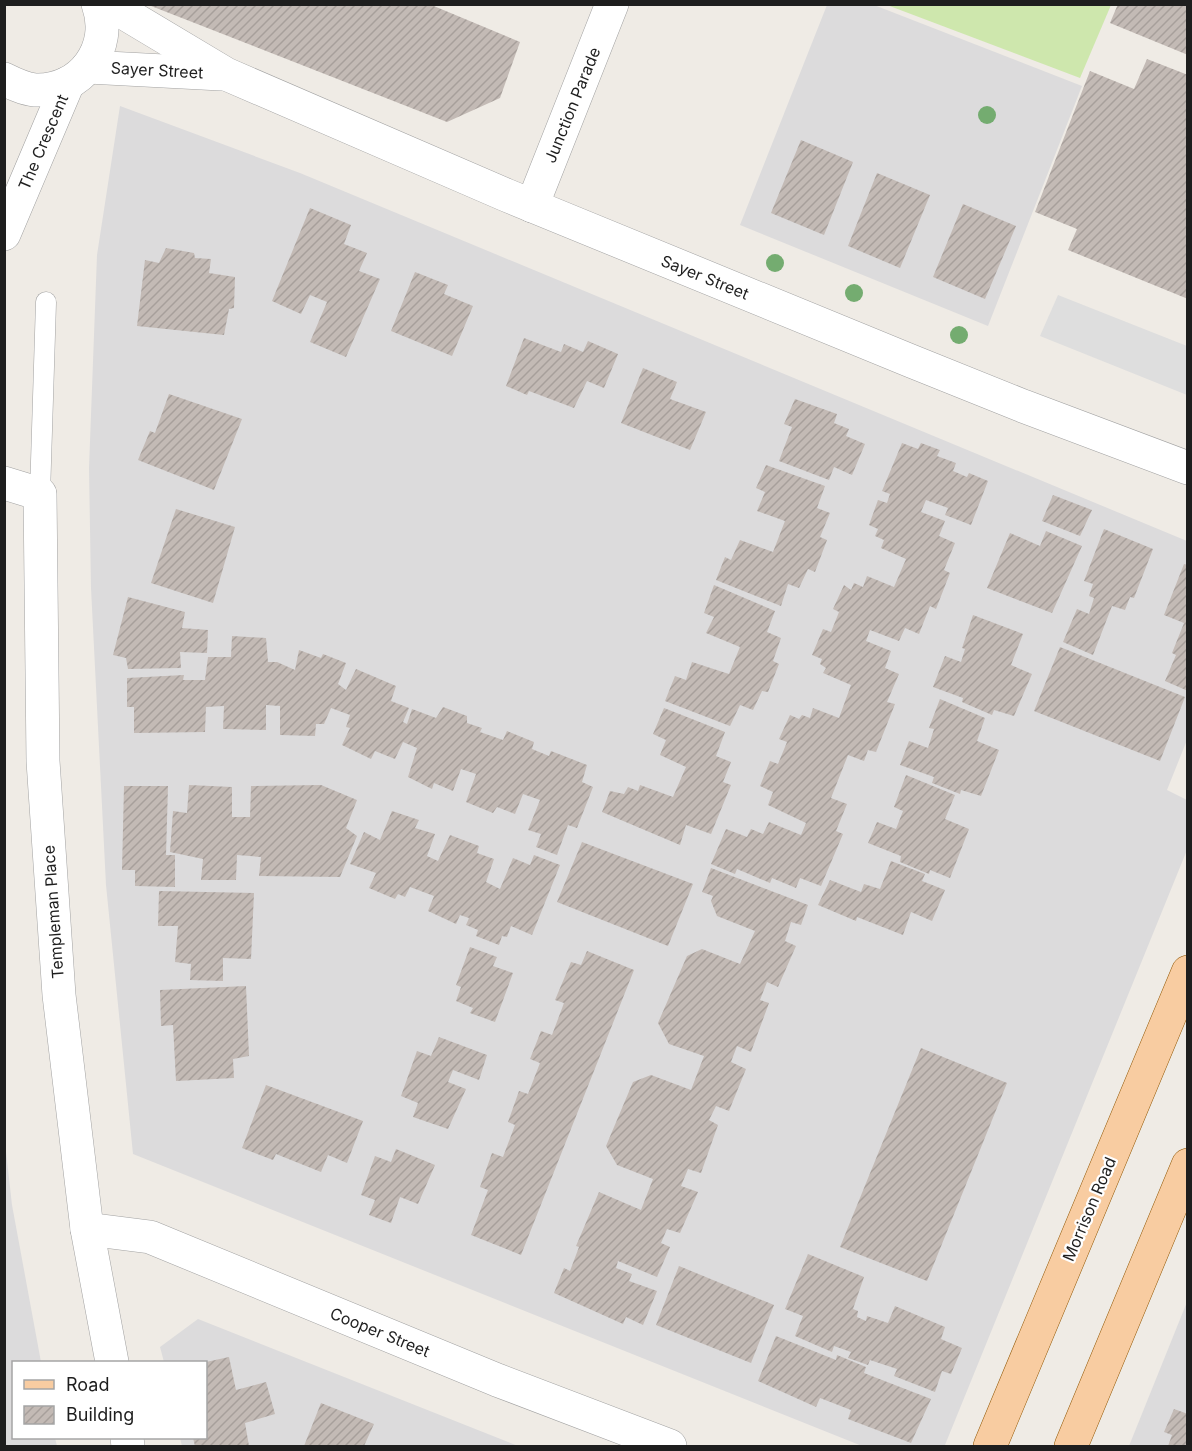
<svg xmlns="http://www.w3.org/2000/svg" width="1192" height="1451" font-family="Inter,sans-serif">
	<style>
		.residential { fill: #dcdbdc }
		.grass { fill: #cee7ad }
		.parking { fill: #dedede }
		.building { fill: url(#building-hatch) }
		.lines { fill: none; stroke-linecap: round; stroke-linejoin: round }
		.service-casing { stroke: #a2a2a2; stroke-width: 21 }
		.minor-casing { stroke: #a2a2a2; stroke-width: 34 }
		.tertiary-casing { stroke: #a2a2a2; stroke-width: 34 }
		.primary-casing { stroke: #935906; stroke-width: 34 }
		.service { stroke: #fff; stroke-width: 20 }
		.minor { stroke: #fff; stroke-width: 33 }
		.tertiary { stroke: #fff; stroke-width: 33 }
		.primary { stroke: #f8cca1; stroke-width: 33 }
		.tree { fill: #74ac70 }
		.labels { text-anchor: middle; stroke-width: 4.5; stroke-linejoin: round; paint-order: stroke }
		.street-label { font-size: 16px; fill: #1e1e1e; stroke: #fff }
	</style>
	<defs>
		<pattern id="building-hatch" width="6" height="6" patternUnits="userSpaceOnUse" patternTransform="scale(1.5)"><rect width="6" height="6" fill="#c3bab5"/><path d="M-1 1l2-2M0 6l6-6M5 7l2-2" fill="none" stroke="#a79f9b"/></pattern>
	</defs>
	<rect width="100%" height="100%" fill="#efebe5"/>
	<!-- residential -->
	<g class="residential">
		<path d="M827 5H874L1082 86 988 326 740 225Z"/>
		<path d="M120 106 300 173 1187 541V740L1167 790 1187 800V850L945 1445 862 1446 133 1154 106 885 91 588 89 468 97 255Z"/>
		<path d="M4 1134 12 1205 41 1362H14V1438H55L57 1446H5Z"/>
		<path d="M1187 1302V1446H1129Z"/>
		<path d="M198 1319 518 1446H182L180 1438H206V1362H164L160 1347Z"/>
	</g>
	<!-- grass -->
	<path class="grass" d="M887 5 1111 4V5L1080 78Z"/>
	<!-- parking -->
	<path class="parking" d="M1058 295 1187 346V395L1040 336Z"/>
	<!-- building -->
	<g class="building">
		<path d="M146 4H429L520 42 500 98 447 122Z"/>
		<path d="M1118 4H1175L1180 6V4H1188V55L1110 23Z"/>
		<path d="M1147 59 1188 75V299L1068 250 1077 229 1035 212 1090 71 1134 89Z"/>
		<path d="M801 140 853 162 824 235 771 213Z"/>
		<path d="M877 173 930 195 900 268 848 246Z"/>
		<path d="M963 204 1016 226 985 299 933 277Z"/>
		<path d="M310 208 351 225 344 244 367 253 359 271 380 279 346 357 310 342 327 302 310 295 301 314 272 301Z"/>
		<path d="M166 248 194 253 195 258 211 259 209 273 235 277 234 308 229 309 224 335 137 326 145 260 159 263Z"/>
		<path d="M415 272 448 285 444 294 473 306 452 356 391 331Z"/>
		<path d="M524 338 561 352 564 344 583 352 588 341 618 354 604 388 587 381 574 408 529 391 527 395 506 386Z"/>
		<path d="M643 368 677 382 670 399 706 412 690 450 621 423Z"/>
		<path d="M169 394 242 419 214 490 138 460 150 431 155 433Z"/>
		<path d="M795 399 837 414 834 423 849 429 846 436 865 444 852 475 834 467 829 480 779 461 792 427 784 424Z"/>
		<path d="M902 443 918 449 921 443 940 450 937 456 956 463 953 471 967 477 969 473 988 481 971 525 945 515 948 508 926 500 921 512 945 521 939 536 955 543 944 570 950 573 936 609 930 606 919 634 905 628 899 641 870 630 866 641 891 651 885 668 899 674 887 702 895 704 876 752 868 750 864 761 848 755 831 798 847 804 836 831 843 834 821 886 800 878 796 888 772 878 770 883 737 869 735 874 711 864 726 829 747 837 751 829 763 834 769 822 801 835 806 823 768 805 773 792 760 786 770 761 778 764 787 742 779 739 790 715 799 719 802 715 810 718 813 708 839 718 851 685 823 673 826 668 820 664 822 659 812 655 823 629 831 632 839 612 833 609 844 585 851 590 854 583 863 587 867 576 894 587 906 559 881 548 884 540 875 536 878 529 869 525 878 500 887 503 890 494 882 491Z"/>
		<path d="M766 465 825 486 817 508 830 513 820 537 827 540 815 572 808 569 799 588 788 584 781 606 716 580 725 557 731 560 740 540 773 552 785 521 757 511 765 492 756 488Z"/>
		<path d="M1053 495 1092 510 1080 536 1042 521Z"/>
		<path d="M176 509 235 527 213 603 151 583Z"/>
		<path d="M1104 529 1153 549 1134 598 1130 597 1125 610 1112 606 1093 655 1063 642 1077 609 1089 614 1094 598 1089 596 1093 584 1084 581Z"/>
		<path d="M1046 531 1082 546 1052 613 987 588 1010 533 1040 546Z"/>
		<path d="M1184 564 1188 565V691L1165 681 1176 655 1172 653 1184 623 1164 615Z"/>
		<path d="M714 585 775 611 767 632 781 638 773 661 779 664 768 692 762 691 753 710 740 705 730 726 665 701 675 676 686 680 692 662 729 674 740 647 706 633 714 617 704 613Z"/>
		<path d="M128 597 185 612 182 628 208 630 207 653 180 652 181 668 128 669 126 658 113 655Z"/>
		<path d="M973 615 1023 634 1011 665 1032 674 1014 716 994 710 992 715 962 702 963 698 933 687 945 656 961 662 965 649 962 648Z"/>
		<path d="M232 636 266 638 268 662H277L295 670 299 650 321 658 323 654 346 663 338 684 346 690 356 669 396 686 391 701 409 708 403 722 407 724 412 709 436 718 443 707 467 716V723L482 728 480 732 503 740 507 731 534 742 532 749 549 756 551 751 587 765 582 782 593 787 577 828 568 825 557 855 536 847 541 834 528 830 540 800 523 794 515 814 497 807 493 813 466 802 476 774 461 769 453 791 434 783 432 789 408 777 417 748 403 742 395 759 375 751 371 759 342 745 350 728 346 727 350 715 331 708 324 724H316L315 736 280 735V706L266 705V730L223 729 224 706 206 707 205 732 134 733V707H127V678L184 675 183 680H205L208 657H231Z"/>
		<path d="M1060 647 1185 697 1160 761 1034 711Z"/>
		<path d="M940 699 985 718 977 741 999 750 981 796 961 790 960 794 932 783 934 777 900 765 909 741 928 748 934 729 929 728Z"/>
		<path d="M664 708 725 732 716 756 731 762 723 782 731 785 711 834 686 825 680 845 602 812 610 791 624 794 628 787 638 791 640 785 673 797 686 767 660 755 666 740 653 734Z"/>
		<path d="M906 775 955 795 945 819 969 829 950 878 930 870 929 874 900 862 901 856 868 843 877 822 896 829 903 811 894 807Z"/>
		<path d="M189 785 232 787V817H250L251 786 321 785 357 800 346 828 357 836 340 877 259 876 261 857 237 855 236 880H201L203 859 170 852 173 811 187 813Z"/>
		<path d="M124 786H168L166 855H175V887L135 886V870H122Z"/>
		<path d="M392 811 419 820 415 828 435 834 427 856 438 861 450 835 479 846 477 853 494 859 486 882 500 889 513 858 530 865 534 855 560 865 532 935 511 926 507 937 502 936 499 945 476 936 478 930 466 925 469 918 460 915 456 924 428 911 434 896 410 887 405 897 398 894 395 899 369 888 376 873 350 864 364 832 380 840Z"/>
		<path d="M582 842 693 884 668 946 557 902Z"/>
		<path d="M891 861 925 874 922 881 945 890 932 921 911 912 903 935 857 917 856 921 818 905 830 880 861 892 864 884 880 889Z"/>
		<path d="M711 868 808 905 801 925 791 922 785 941 796 946 778 987 767 982 760 1000 769 1003 751 1052 737 1046 731 1062 746 1069 729 1111 716 1106 709 1120 718 1125 701 1173 688 1169 681 1186 698 1192 680 1233 667 1229 661 1243 670 1247 657 1277 618 1261 616 1268 632 1274 629 1281 657 1291 643 1325 626 1317 623 1324 554 1293 564 1268 570 1271 579 1247 576 1246 599 1192 641 1210 653 1179 617 1165 606 1146 633 1082 651 1075 691 1090 704 1056 669 1044 658 1023 687 956 702 949 740 964 755 931 717 916 711 901 713 896 702 892Z"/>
		<path d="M159 891 254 893 251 959 223 958V981L190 980 191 964 175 962 178 926H158Z"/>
		<path d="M470 947 497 957 493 966 513 973 495 1022 470 1013 473 1008 456 1001 461 987 456 985Z"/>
		<path d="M587 951 634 970 521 1255 471 1235 488 1190 480 1187 492 1153 503 1157 515 1125 508 1122 519 1091 528 1094 540 1063 530 1059 541 1031 552 1035 564 1003 555 1000 571 962 581 965Z"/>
		<path d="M246 986 249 1056 233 1059 234 1078 176 1081 173 1025 161 1026 160 990Z"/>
		<path d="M439 1037 487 1055 479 1080 453 1070 448 1082 466 1089 448 1129 413 1117 418 1103 401 1096 417 1051 431 1056Z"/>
		<path d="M921 1048 1007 1083 927 1281 840 1247Z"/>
		<path d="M266 1085 363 1121 347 1163 328 1155 321 1172 276 1154 273 1160 242 1148Z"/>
		<path d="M396 1149 435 1165 418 1204 400 1197 391 1223 369 1215 375 1200 361 1195 375 1156 391 1162Z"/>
		<path d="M808 1254 864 1277 853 1309 858 1311 857 1317 866 1321 867 1316 888 1323 895 1306 945 1327 941 1339 962 1348 951 1374 942 1371 935 1392 894 1376 897 1369 870 1360 868 1365 848 1358 851 1352 834 1346 832 1352 795 1336 803 1316 785 1309Z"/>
		<path d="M679 1266 774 1305 751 1363 656 1325Z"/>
		<path d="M776 1336 836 1360 837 1355 866 1367 864 1373 931 1399 911 1443 848 1419 851 1410 820 1398 816 1407 758 1381Z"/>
		<path d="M229 1357 236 1390 266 1382 275 1414 245 1423 249 1446H195L193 1438H206V1362Z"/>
		<path d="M321 1403 374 1424 364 1446H304Z"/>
		<path d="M1174 1409 1188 1414V1446H1168L1172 1435 1164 1432Z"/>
	</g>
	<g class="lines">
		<!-- service casing -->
		<g class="service-casing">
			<path id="service" d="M40 494 46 302"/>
		</g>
		<!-- minor casing -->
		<g class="minor-casing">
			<g id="minor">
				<path d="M109 4 226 74 506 195 911 361 1023 406 1188 468"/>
				<path d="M88 67 221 74"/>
				<path d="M4 483 40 494 43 761 59 995 87 1229 112 1362"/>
				<path d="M87 1229 150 1237 497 1380 670 1446"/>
				<path d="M127 1438 128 1446"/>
			</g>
		</g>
		<!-- tertiary casing -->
		<g class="tertiary-casing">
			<g id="tertiary">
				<path d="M4 79C14 84 24 89 35 90 81 92 114 48 98 4"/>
				<path d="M532 206 612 4"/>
				<path d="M4 234 68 83"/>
			</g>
		</g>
		<!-- primary casing -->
		<g class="primary-casing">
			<g id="primary">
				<path d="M990 1446 1188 972"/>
				<path d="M1071 1446 1188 1165"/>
			</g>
		</g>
		<!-- service -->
		<use href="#service" class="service"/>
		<!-- minor -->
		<use href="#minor" class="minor"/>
		<!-- tertiary -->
		<use href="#tertiary" class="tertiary"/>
		<!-- primary -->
		<use href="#primary" class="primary"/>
	</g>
	<!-- trees -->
	<g class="tree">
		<circle cx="987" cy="115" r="9"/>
		<circle cx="775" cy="263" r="9"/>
		<circle cx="854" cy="293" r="9"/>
		<circle cx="959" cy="335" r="9"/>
	</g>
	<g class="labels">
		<!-- street labels -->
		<g class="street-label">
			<text transform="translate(157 70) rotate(3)" y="6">Sayer Street</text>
			<text transform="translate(572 105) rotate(-68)" y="6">Junction Parade</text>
			<text transform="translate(43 142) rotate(-67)" y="6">The Crescent</text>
			<text transform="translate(705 277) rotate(22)" y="6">Sayer Street</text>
			<text transform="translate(53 912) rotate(-94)" y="6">Templeman Place</text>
			<text transform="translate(1089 1209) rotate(-67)" y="6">Morrison Road</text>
			<text transform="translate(380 1332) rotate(22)" y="6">Cooper Street</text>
		</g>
	</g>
	<!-- border -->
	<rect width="1192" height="1451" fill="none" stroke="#1e1e1e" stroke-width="12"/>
	<!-- legend -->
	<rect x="12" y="1361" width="195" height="78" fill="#ffffff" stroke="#a5a5a5" stroke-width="1.5"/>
	<rect x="24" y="1380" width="30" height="9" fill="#f8cca1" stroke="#a5a5a5" stroke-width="1.5"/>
	<text x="66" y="1391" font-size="18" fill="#1e1e1e">Road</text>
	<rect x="24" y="1406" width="30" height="18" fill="url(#building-hatch)" stroke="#a5a5a5" stroke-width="1.5"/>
	<text x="66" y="1421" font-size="18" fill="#1e1e1e">Building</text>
</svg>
